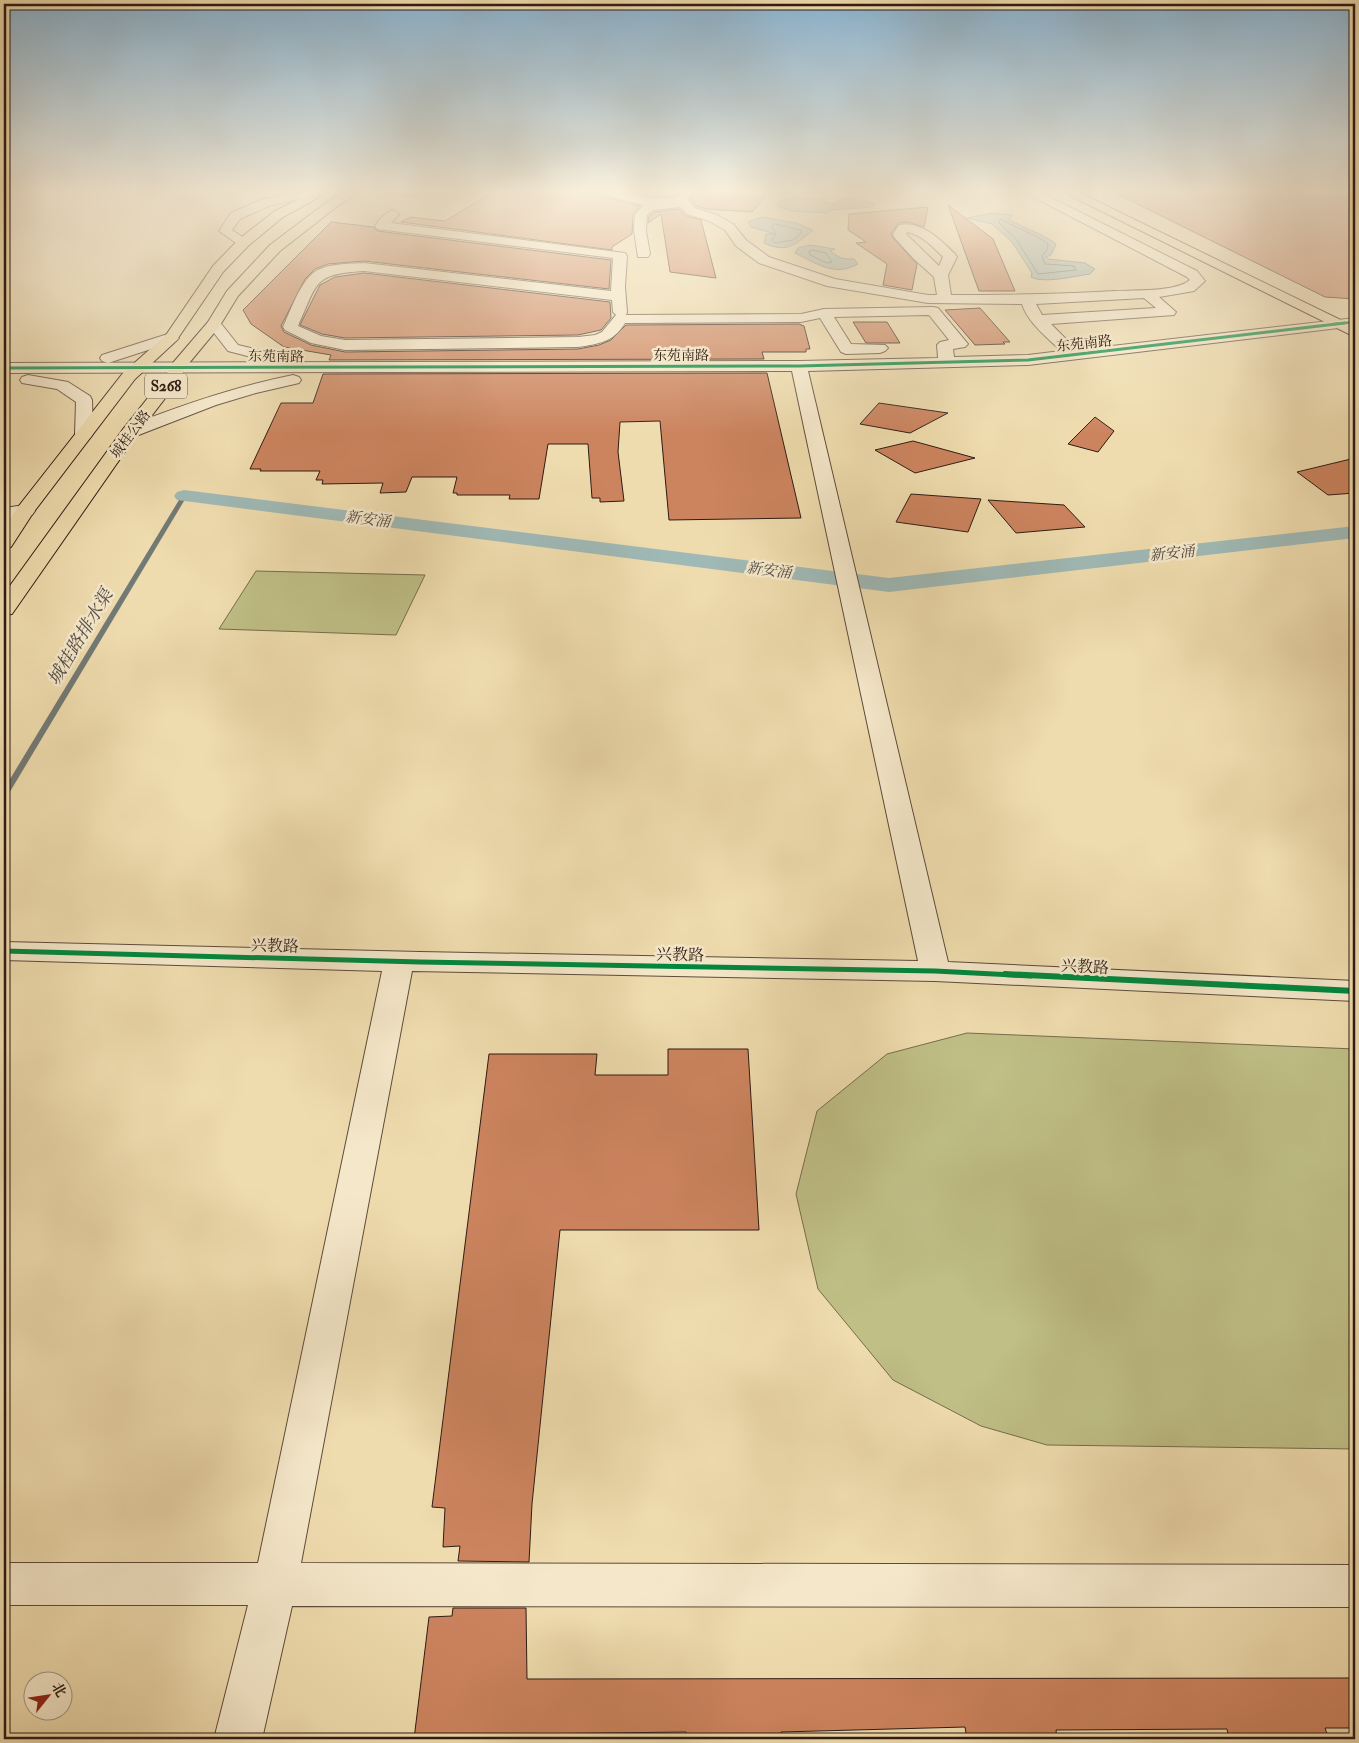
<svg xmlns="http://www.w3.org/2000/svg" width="1359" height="1743" font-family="'IM FELL Double Pica','Noto Serif SC',serif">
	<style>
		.green { fill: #bfbf86; stroke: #766d4c }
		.water { fill: #9fb9b6; stroke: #727a75 }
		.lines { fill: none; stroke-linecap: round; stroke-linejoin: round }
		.shore { stroke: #666a64; stroke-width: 1 }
		.stream { fill: #727a75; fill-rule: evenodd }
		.canal { fill: #9fb9b6; fill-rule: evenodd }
		.building { fill: #cc845f; stroke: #2e1b13 }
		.minor-casing { stroke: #5e4b3a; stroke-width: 2 }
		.major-casing { stroke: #2e1b13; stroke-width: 2 }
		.minor { fill: #f5e8ca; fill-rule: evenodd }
		.major { fill: #efdcae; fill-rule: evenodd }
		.cycleway-far3-casing { stroke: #f5e8ca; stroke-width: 4 }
		.cycleway-far2-casing { stroke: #f5e8ca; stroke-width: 5 }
		.cycleway-far1-casing { stroke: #f5e8ca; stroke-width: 8 }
		.cycleway-casing { stroke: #f5e8ca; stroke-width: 9 }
		.cycleway-far3 { stroke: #00873e; stroke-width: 2.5 }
		.cycleway-far2 { stroke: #00873e; stroke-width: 3 }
		.cycleway-far1 { stroke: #00873e; stroke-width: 5 }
		.cycleway { stroke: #00873e; stroke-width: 6 }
		.labels { text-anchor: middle; stroke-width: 5; stroke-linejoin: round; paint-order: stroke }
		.far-street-label { font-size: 14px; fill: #2e1b13; stroke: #f5e8ca }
		.shield { fill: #f5e8ca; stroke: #6a584a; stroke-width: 1 }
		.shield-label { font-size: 15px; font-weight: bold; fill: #2e1b13 }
		.far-water-label { font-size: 15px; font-style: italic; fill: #504a44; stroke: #f5e8ca }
		.street-label { font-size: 16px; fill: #2e1b13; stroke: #f5e8ca }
		.water-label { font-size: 18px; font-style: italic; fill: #504a44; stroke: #f5e8ca }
	</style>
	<rect width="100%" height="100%" fill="#efdcae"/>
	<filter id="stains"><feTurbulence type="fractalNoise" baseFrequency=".004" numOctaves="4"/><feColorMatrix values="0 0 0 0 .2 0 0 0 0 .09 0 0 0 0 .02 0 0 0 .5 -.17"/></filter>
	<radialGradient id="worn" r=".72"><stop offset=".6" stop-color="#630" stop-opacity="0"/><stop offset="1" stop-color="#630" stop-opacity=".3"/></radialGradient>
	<!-- green -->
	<g class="green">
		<path d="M256 571 425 575 396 635 219 629Z"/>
		<path d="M967 1033 1355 1049V1449L1047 1445 981 1426 893 1380 818 1289 796 1194 817 1111 887 1054Z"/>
	</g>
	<!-- water -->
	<g class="water">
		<path d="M794 197 808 200 825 199 826 203H837L838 200C850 198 864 198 875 204L873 207 833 210 826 213 791 211 777 206 781 201Z"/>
		<path d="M992 213 1013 215 1009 219C1024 229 1042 233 1056 244L1051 255 1046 257 1048 259 1085 263 1095 269 1090 274C1075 276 1044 284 1031 277L1032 273 1012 242 992 224 967 218Z"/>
		<path d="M762 217 796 223 813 230C796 244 787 254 764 243L766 234H775L751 227 748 222Z"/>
		<path d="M810 245 835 249 830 251C840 258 840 259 854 259L858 264C834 277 818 264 795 253L798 248Z"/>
	</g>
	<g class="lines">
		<!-- shore -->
		<g class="shore">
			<path d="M1001 219C1016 229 1035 233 1048 244L1047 250 1042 256 1045 264 1074 266 1076 270 1038 274 1016 239 999 223Z"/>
			<path d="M775 224 801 230V233L793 240 775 243 772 240 776 233 772 227Z"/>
			<path d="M812 250 826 253 832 262 827 263 810 255 809 252Z"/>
		</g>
		<!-- stream -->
		<path class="stream" d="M182 495 187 496 8 795 4 797V789Z"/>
		<!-- canal -->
		<path class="canal" d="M184 490 889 578 1355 526V538L889 592 177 500 174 496 177 492Z"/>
	</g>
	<!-- building -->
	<g class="building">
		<path d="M496 190 553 193V190H589L593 194 640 206 633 214 632 234 612 247V250L401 222 411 217 445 221Z"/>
		<path d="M620 190H680L673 197 647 196Z"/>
		<path d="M698 190H771L752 212 706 209 696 206 690 199Z"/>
		<path d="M1109 190H1327L1355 202V299L1325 297Z"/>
		<path d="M948 205 993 239 1015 291H979Z"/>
		<path d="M928 207 924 227 907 222 899 223 891 233 893 238 917 264 912 290 883 285 887 264 856 243 866 242 848 230 849 214Z"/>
		<path d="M679 209 686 216 701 220 716 278 670 272 661 214 648 223 649 216 654 212Z"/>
		<path d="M331 222 374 227 377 231 611 260 609 289 364 261 328 264 315 269 305 279 281 326 284 332 311 345 345 352 578 349 599 345 611 340 626 325 799 324 804 326 810 349H806V352H762L764 359 329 360 331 355 284 347 251 324 243 310Z"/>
		<path d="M364 273 610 302 611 318 601 330 578 335 345 338 322 334 300 325 320 285 335 277Z"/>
		<path d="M980 308 1010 342H1003L1005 344 975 345 945 310Z"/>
		<path d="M853 322H887L900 343H866Z"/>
		<path d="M767 373 801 518 669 520 660 421 620 422 618 452 624 501 600 502V498H592L588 444H548L539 499H509L510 495H457V493H453L457 477H412L406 492 380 493 383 483 322 484 323 480H316L320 471H260L261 469H250L281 403H313L323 374Z"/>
		<path d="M879 403 948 413 910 433 860 424Z"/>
		<path d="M1095 417 1114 431 1098 452 1068 444Z"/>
		<path d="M913 441 975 458 915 473 875 450Z"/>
		<path d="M1355 458V493L1328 495 1297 472Z"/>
		<path d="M911 494 981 499 968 532 896 522Z"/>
		<path d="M988 500 1064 505 1085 527 1016 533Z"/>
		<path d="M668 1049H748L759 1230H560L532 1504 529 1562 458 1561 460 1546 443 1547 445 1508 432 1507 489 1054H597L595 1075H668Z"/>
		<path d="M453 1608H526L527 1679 1355 1678V1728H1325L1329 1739H1229L1227 1729 1056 1730 1057 1739H967L965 1727 781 1732V1739H687L686 1732 522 1734V1739H414L429 1617 452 1616Z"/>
	</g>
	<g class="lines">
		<!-- minor casing -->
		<g class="minor-casing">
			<g id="minor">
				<path d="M307 190H329L327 192 269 206 240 219 232 230 250 242 249 245H239L219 231 231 213 261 200Z"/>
				<path d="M384 190H420L421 192C414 198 391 196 384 190Z"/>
				<path d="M591 190H612L647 198 674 199 683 190H696L687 199 695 208 717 215 733 224 746 240 769 257 835 279 928 295H937L934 277 914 259 894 237 893 234 899 225C921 220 941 240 955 254L957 257 948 275 951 295C1006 295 1061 294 1115 291 1134 290 1176 292 1190 280L1187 277 1020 190H1036L1197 271 1205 281 1194 291 1159 297 1176 312 1174 315 1051 324 1077 350 1355 318V326L1028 365 808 371 948 962 1355 981V1001L935 981 412 971 301 1563 1355 1565V1607L292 1606 262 1739H214L248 1605H4V1563H258L382 971 4 960V942L420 952 918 961 792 371 4 373V363L799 361 938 358 937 345 940 342 949 340 929 315 834 317 851 344 885 345 888 348 885 351 880 353 846 354 841 352 820 318 801 322 625 323C614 342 598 344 578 347L345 350 311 343 285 330 283 327C290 312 299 286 311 275 323 263 348 264 364 263L611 291 613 258 377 229 375 226C379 220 386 212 393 210L399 214 391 223 625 253 627 256 625 287 627 312 626 315 801 314 824 309 933 307 938 308 968 344 965 347 953 349 954 357 1028 355 1061 351C1047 337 1028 323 1022 304L928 303 827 286 759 263 736 246 725 230 709 221 687 214 680 207 653 210 647 215 646 231 650 254 648 257H638L634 231 635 214 644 205 593 192ZM907 232C922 235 933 247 943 257L939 266 906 234ZM364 271 612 300 613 312 616 315 602 332 595 335 578 337 345 340 321 336 298 326C318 283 312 274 364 271ZM1144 298 1156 308 1042 315 1036 304Z"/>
				<path d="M1337 190 1355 192V200Z"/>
				<path d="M214 320 219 321 238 345 276 354 278 357 276 360 270 362 228 351 207 324 209 321Z"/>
				<path d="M171 333 176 335 179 338 176 341 108 363 102 361 100 358 102 355Z"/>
				<path d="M28 375 68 382 90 396 92 400 93 434 90 438 84 439 78 438 75 434 76 402 57 389 22 383 20 380 22 377Z"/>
				<path d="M293 375 299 377 301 380 299 383 256 393 216 405 136 436 130 437 124 436 121 432 124 428C179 406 234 387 293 375Z"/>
				<path d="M25 505 32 507 35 511 32 515 4 520V508Z"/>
			</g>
		</g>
		<!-- major casing -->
		<g class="major-casing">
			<g id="major">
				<path d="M317 190H332L283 217 249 245 223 272 176 341 135 379 33 513 11 547 4 549V528L18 507 123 373 166 335 213 266 239 239 275 211Z"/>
				<path d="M348 190H362L335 208 280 251 238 296 219 327 185 368 180 379 136 436 12 614 4 615V594L124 428 166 375 172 364 208 322 227 291 270 245 327 202Z"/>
				<path d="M1059 190H1074L1355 327V337Z"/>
			</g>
		</g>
		<!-- minor -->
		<use href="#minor" class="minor"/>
		<!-- major -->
		<use href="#major" class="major"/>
		<!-- cycleway-far3 casing -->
		<g class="cycleway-far3-casing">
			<path id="cycleway-far3" d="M1334 324 1355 322"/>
		</g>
		<!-- cycleway-far2 casing -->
		<g class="cycleway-far2-casing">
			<path id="cycleway-far2" d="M4 368 799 366 1028 360 1345 323"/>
		</g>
		<!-- cycleway-far1 casing -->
		<g class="cycleway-far1-casing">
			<path id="cycleway-far1" d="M4 951 420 962 935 971 1031 976"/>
		</g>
		<!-- cycleway casing -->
		<g class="cycleway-casing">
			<path id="cycleway" d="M1005 974 1355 991"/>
		</g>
		<!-- cycleway-far3 -->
		<use href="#cycleway-far3" class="cycleway-far3"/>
		<!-- cycleway-far2 -->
		<use href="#cycleway-far2" class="cycleway-far2"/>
		<!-- cycleway-far1 -->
		<use href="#cycleway-far1" class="cycleway-far1"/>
		<!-- cycleway -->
		<use href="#cycleway" class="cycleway"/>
	</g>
	<!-- sky -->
	<linearGradient id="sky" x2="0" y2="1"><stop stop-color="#8bb6d4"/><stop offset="0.44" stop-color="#f8efdb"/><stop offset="1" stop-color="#f8efdb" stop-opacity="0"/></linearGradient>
	<rect width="1359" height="434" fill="url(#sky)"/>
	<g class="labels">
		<!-- far-street labels -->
		<g class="far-street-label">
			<text transform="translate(1084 343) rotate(-6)" y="5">东苑南路</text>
			<text x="681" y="360">东苑南路</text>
			<text transform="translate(276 356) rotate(1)" y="5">东苑南路</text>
			<text transform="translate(130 434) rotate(-53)" y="5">城桂公路</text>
		</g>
		<!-- shield labels -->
		<rect class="shield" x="145" y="373.5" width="42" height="25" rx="4"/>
		<g class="shield-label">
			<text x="166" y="391">S268</text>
		</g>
		<!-- far-water labels -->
		<g class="far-water-label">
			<text transform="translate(368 519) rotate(7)" y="5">新安涌</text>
			<text transform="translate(1172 553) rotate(-6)" y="5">新安涌</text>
			<text transform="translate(769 570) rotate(7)" y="5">新安涌</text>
		</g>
		<!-- street labels -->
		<g class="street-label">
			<text transform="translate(275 945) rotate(2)" y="6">兴教路</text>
			<text transform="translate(680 954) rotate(1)" y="6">兴教路</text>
			<text transform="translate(1085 966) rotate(3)" y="6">兴教路</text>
		</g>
		<!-- water labels -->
		<g class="water-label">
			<text transform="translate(80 637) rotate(-59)" y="6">城桂路排水渠</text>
		</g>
	</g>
	<!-- margin -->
	<rect width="1359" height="1743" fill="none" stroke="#efdcae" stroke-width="20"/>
	<rect x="5" y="5" width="1349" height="1733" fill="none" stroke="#2e1b13" stroke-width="2.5"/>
	<rect x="10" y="10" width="1339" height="1723" fill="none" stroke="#2e1b13"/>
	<!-- north arrow -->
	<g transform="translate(48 1696) rotate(60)"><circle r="24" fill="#f5e8ca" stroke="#a59681"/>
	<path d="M0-4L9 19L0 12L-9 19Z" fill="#8f2418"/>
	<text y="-8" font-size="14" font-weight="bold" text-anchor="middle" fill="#2e1b13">北</text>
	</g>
	<rect width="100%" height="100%" filter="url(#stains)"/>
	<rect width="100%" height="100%" fill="url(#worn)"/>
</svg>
